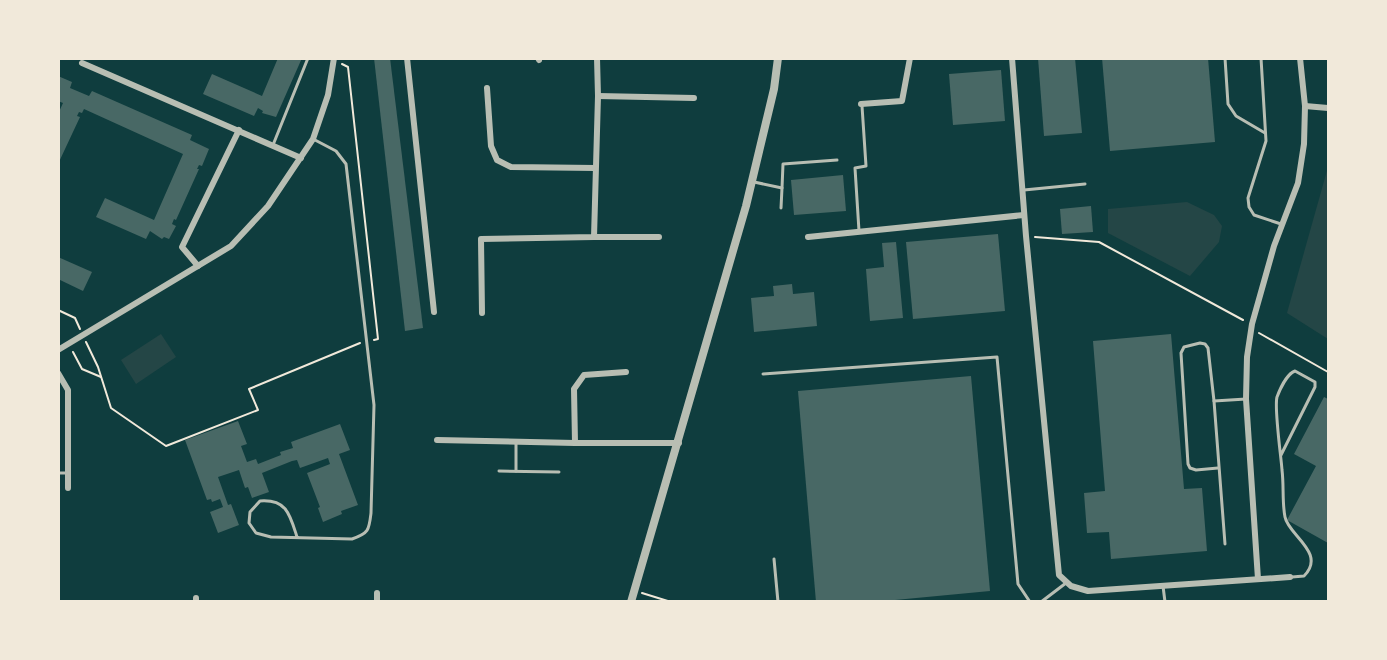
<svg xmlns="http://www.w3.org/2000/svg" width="1387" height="660" font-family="Arial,sans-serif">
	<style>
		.green { fill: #244646 }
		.building { fill: #486865 }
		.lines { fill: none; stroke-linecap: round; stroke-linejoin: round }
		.path { stroke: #f1e9da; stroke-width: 2 }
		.service { stroke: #b8beb3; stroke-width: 3 }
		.minor { stroke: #b8beb3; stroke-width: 6 }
		.tertiary { stroke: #b8beb3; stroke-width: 8 }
	</style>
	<rect width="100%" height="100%" fill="#0f3d3e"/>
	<!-- green -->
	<g class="green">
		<path d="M1328 167V339L1287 313Z"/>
		<path d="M1187 202 1214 215 1222 226 1219 242 1190 276 1108 233V209Z"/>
		<path d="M161 334 176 357 136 384 121 360Z"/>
	</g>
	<!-- building -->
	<g class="building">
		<path d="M278 58H302L276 117 262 113 263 111 258 108 254 116 203 94 212 74 262 96Z"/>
		<path d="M374 58H390L423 328 405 331Z"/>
		<path d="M1038 58H1075L1082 133 1044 136Z"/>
		<path d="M1102 58H1208L1215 142 1110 151Z"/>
		<path d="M1001 70 1005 121 953 125 949 74Z"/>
		<path d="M58 76 72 82 70 88 89 96 92 91 192 135 190 140 209 149 202 166 199 165 197 169H199L176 220 174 219 172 224 176 226 169 239 164 237 162 239 150 231 146 239 96 217 105 198 154 220 183 154 84 109 82 113 79 112 77 116 80 117 58 164V114L63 103 58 101Z"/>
		<path d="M843 175 846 211 794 215 791 180Z"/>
		<path d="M1091 206 1093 232 1062 234 1060 209Z"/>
		<path d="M998 234 1005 311 913 319 906 242Z"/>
		<path d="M896 242 903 318 870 321 866 269 884 267 882 243Z"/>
		<path d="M58 257 92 272 83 291 58 279Z"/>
		<path d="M792 284 793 294 814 292 817 326 754 332 751 298 774 296 773 286Z"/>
		<path d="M1171 334 1184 489 1202 488 1207 551 1111 559 1109 532 1087 533 1084 493 1105 491 1093 341Z"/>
		<path d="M971 376 990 591 874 602H816L798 391Z"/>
		<path d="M1324 397 1328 399V543L1287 520 1316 466 1294 454Z"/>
		<path d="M238 421 247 444 241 446 247 462 256 459 258 464 281 455 280 452 293 448 291 442 340 424 350 450 339 454 358 505 341 511 342 514 323 522 318 508 320 507 307 473 330 464 328 458 300 468 297 460 292 461 262 473 269 492 252 498 248 487 245 488 239 470 218 477 228 505 231 504 239 525 218 533 210 512 223 507 220 499 212 502 211 499 207 500 185 440Z"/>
	</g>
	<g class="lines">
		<!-- path -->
		<g class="path">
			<path d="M342 64 348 67 378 339 374 340"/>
			<path d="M1035 237 1099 242 1243 320"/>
			<path d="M58 310 75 318 80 329"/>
			<path d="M1259 333 1328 372"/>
			<path d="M86 342 98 367 111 408 166 446 258 410 249 389 360 343"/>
			<path d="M73 352 82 369 101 377"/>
			<path d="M642 593 671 602"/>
		</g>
		<!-- service -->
		<g class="service">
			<path d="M1225 58 1228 104 1236 116 1265 133"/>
			<path d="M1261 58 1266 141 1248 198 1249 207 1254 215 1281 224"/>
			<path d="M273 145 308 58"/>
			<path d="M754 182 782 188 781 208"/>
			<path d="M782 188 783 164 837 160"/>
			<path d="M1024 190 1085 184"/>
			<path d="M859 231 855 168 866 166 862 106"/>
			<path d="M763 374 997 357 1018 584 1030 602"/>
			<path d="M1214 401 1225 544"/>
			<path d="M516 442V471"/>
			<path d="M1281 455 1315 387V382L1295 371C1287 374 1280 389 1277 397 1274 407 1281 456 1282 470 1284 486 1282 502 1285 517 1288 535 1327 553 1304 576L1292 577"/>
			<path d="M1218 468 1196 470 1190 468 1188 464 1181 353 1184 347 1200 343 1205 344 1208 348 1214 401 1246 399"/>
			<path d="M499 471 559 472"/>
			<path d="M58 473H68"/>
			<path d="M297 537C290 515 287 499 260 501L250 512 249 523 256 533 271 537 352 539C369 533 369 530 371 513L374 405 346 164 336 151 315 140"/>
			<path d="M774 559 778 602"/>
			<path d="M1163 586 1165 602"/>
			<path d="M1041 602 1066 583"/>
		</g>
		<!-- minor -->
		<g class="minor">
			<path d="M407 58 434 312"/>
			<path d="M538 58 539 60"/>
			<path d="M1012 58 1026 236 1059 575 1071 586 1088 591 1290 577"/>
			<path d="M82 63 301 158"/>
			<path d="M487 88 491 146 497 160 511 167 595 168"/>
			<path d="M598 96 694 98"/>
			<path d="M861 104 902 101 910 58"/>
			<path d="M1305 106 1328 108"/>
			<path d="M594 237H659"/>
			<path d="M808 237 1024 215"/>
			<path d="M198 266 182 247 239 130"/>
			<path d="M482 313 481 239 594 237 598 96 597 58"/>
			<path d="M58 350 231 246 268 206 313 139 328 95 334 58"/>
			<path d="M58 373 68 390V488"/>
			<path d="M437 440 575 443H679"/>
			<path d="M575 443 574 389 584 375 626 372"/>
			<path d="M1258 579 1246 399 1247 357 1252 324 1274 246 1298 183 1304 144 1305 106 1300 58"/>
			<path d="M377 593V602"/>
			<path d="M196 602V598"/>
		</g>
		<!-- tertiary -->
		<path class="tertiary" d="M631 602 746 206 774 89 778 58"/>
	</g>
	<!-- border -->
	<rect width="1387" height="660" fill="none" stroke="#f1e9da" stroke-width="120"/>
</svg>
